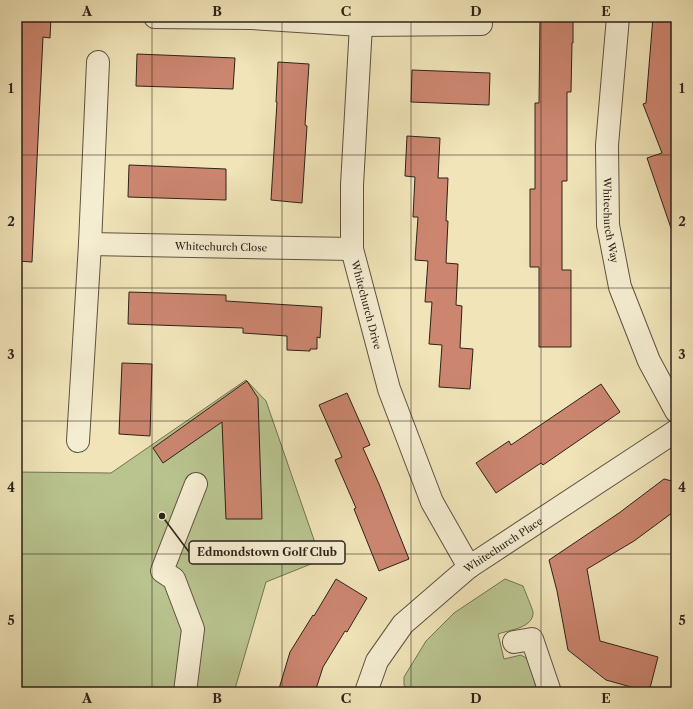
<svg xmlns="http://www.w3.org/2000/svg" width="693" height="709" font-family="'Libre Caslon Text',serif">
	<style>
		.green { fill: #b9c48f; stroke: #737354 }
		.building { fill: #cc8670; stroke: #2d2219 }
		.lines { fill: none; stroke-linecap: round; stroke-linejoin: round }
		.minor-casing { stroke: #5e5241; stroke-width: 24 }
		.minor { stroke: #f5edd1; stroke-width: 22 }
		.grid { fill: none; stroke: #2d2219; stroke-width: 1; stroke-opacity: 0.55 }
		.labels { text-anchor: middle; stroke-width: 3; stroke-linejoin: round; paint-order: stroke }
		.street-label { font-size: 10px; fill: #2d2219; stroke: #f5edd1 }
		.leader { fill: none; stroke: #2d2219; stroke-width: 1.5 }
		.callout-dot { fill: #2d2219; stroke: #f5edd1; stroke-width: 1.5 }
		.callout { fill: #f5edd1; stroke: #2d2219; stroke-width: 1.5 }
		.callout-label { font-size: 11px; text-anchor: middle; font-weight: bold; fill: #2d2219 }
		.neatline { fill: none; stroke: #2d2219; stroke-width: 1.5 }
		.grid-label { font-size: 13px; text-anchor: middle; font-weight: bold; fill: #2d2219 }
	</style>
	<rect width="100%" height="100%" fill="#f0e4b8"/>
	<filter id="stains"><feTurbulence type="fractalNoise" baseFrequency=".005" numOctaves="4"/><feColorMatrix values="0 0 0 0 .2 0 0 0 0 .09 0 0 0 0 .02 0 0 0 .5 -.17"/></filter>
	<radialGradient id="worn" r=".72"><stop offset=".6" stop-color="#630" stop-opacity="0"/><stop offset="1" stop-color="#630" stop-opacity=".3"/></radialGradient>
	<!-- green -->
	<g class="green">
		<path d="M246 380 266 401 321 560 266 582 234 692H17V472L111 473Z"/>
		<path d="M505 579 523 586C525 591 532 608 533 612 534 628 509 630 498 634L504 659 521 655 526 658 530 663 537 692H410L404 685V677L426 641 454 613Z"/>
	</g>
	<!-- building -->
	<g class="building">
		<path d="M17 17H51L50 38 43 37 32 262 17 261Z"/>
		<path d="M540 17H573V43H572L571 92H567V181H562V270H571V347H539V267H530V189H535V103H539Z"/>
		<path d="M653 17H676V72L672 114 676 112V233L673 234 647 158 662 153 643 104 646 103Z"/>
		<path d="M137 54 235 58 233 89 136 86Z"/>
		<path d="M278 62 309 64 305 125 307 126 302 203 271 200 277 102H276Z"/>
		<path d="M412 70 490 73 489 105 411 102Z"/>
		<path d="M407 136 440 138 438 178H448L446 221H448L446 263 458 264 456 305 462 306 460 348 473 349 470 389 439 387 442 345 429 344 432 302H425L428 261 415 260 418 217H413L415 177 405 176Z"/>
		<path d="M129 165 226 169V200L128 197Z"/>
		<path d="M129 292 226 295V301L322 307 320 338 317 337V349H310V351L287 350V336L243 333V328L128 324Z"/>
		<path d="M122 363 152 364 150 436 119 434Z"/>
		<path d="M247 381 258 398 262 519H226L222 422 163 463 153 448Z"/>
		<path d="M601 384 620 412 543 465 541 463 496 493 476 463 509 441 511 445Z"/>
		<path d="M347 393 370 445 363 448 379 484 409 559 379 571 354 509 356 508 335 460 342 457 319 405Z"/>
		<path d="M664 479 676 482V510L634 541 587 569 600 641 658 657 649 692 606 680 568 650 557 591 549 560 619 513Z"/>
		<path d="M336 579 367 598 347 632 345 631 323 667 315 692H278L290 652 313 615 314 616Z"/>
	</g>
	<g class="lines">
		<!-- minor casing -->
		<g class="minor-casing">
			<g id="minor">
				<path d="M155 17 251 18 361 25 481 24"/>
				<path id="s1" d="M618 17 607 145 608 225 620 287 649 361 676 411"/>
				<path id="s2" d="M361 25 352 185V249L389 389 432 502 469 567"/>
				<path id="s3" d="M90 244 352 249"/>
				<path d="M78 441 90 244 98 62"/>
				<path d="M514 642 532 639 550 692"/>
				<path d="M185 692 193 629 174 579 162 571 196 484"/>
				<path id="s4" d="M366 692 377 661 403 624 469 567 676 431"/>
			</g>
		</g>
		<!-- minor -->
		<use href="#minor" class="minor"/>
	</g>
	<!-- grid -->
	<path class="grid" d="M152 17V692M282 17V692M411 17V692M541 17V692M17 155H676M17 288H676M17 421H676M17 554H676"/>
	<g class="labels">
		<!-- street labels -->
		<g class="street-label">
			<text dy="4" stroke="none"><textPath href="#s1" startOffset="204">Whitechurch Way</textPath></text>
			<text dy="4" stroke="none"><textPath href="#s3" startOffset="131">Whitechurch Close</textPath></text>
			<text dy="4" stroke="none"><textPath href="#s2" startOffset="282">Whitechurch Drive</textPath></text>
			<text dy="4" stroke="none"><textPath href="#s4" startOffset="206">Whitechurch Place</textPath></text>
		</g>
	</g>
	<!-- callouts -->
	<path class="leader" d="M162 516L189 552"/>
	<circle class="callout-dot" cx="162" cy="516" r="4"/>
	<rect class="callout" x="189" y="541" width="156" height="23" rx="4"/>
	<g class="callout-label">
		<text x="267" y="556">Edmondstown Golf Club</text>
	</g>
	<!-- margin -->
	<rect width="693" height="709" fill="none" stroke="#f0e4b8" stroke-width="44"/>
	<rect x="22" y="22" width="649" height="665" class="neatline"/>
	<g class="grid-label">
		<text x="87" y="16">A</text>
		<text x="217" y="16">B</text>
		<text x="346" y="16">C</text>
		<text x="476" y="16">D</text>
		<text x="606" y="16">E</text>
		<text x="11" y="93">1</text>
		<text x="682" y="93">1</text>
		<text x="11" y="226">2</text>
		<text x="682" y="226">2</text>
		<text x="11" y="359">3</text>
		<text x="682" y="359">3</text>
		<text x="11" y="492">4</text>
		<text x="682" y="492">4</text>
		<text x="11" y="625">5</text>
		<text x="682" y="625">5</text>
		<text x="87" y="703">A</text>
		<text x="217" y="703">B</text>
		<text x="346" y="703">C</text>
		<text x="476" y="703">D</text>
		<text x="606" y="703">E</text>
	</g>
	<rect width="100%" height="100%" filter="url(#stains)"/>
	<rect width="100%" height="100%" fill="url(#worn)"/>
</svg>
